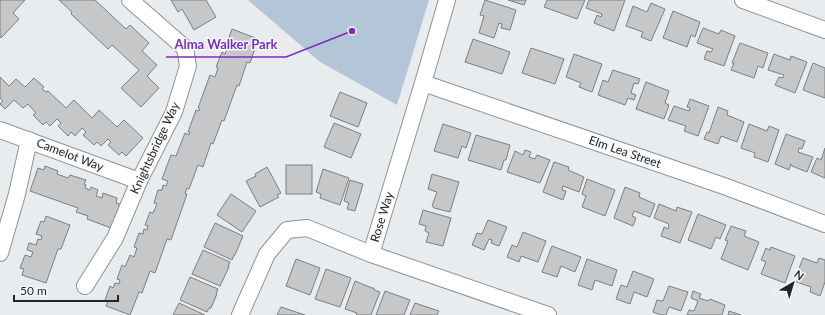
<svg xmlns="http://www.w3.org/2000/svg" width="825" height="315" font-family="Lato,sans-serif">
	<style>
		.green { fill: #b3c6d7 }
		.building { fill: #c5c7c9; stroke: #7c7e80 }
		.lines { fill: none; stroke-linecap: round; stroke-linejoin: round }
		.minor-casing { stroke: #909294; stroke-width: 18 }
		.minor { stroke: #fff; stroke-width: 16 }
		.labels { text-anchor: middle; stroke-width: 3; stroke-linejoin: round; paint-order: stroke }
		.street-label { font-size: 12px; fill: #242526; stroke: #f7f9fb }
		.leader { fill: none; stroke: #7b2cbf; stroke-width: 1.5 }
		.callout-dot { fill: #7b2cbf; stroke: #f7f9fb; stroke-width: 1.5 }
		.callout-label { font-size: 13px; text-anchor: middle; font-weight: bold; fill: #7b2cbf; stroke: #f7f9fb; stroke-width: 3; stroke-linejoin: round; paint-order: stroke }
	</style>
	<rect width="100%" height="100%" fill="#e9ecee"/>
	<!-- green -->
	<path class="green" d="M248 0H429L397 105 320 62Z"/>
	<!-- building -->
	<g class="building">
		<path d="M0 0H25L13 13 19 19 1 38 0 37Z"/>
		<path d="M59 0H95L126 29 130 25 149 43 142 51 157 65 147 76 159 88 141 107 121 88 139 70 112 45 108 49 71 14 72 12Z"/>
		<path d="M171 0H206L216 17 194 30 182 9 178 12Z"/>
		<path d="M485 0 516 10 510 30 501 28 502 24 499 23 494 38 479 33 484 16 480 15Z"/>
		<path d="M508 0H526L524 5Z"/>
		<path d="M547 0H585L577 19 544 7Z"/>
		<path d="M589 0H625L614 31 594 23 597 15 601 17 602 14 586 8Z"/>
		<path d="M651 3 665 9 651 41 641 37 643 32 626 26 633 6 647 12Z"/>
		<path d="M673 11 700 22 695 37 691 35 687 47 663 38Z"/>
		<path d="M703 28 719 34 721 30 735 36 724 66 704 59 707 51 711 52 713 49 697 43Z"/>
		<path d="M232 29 258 39 250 63 247 62 239 86 237 85 224 121 222 120 213 144 211 143 203 167 198 165 189 189 187 188 185 194H187L171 240 167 239 155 273 150 271 142 293 139 292 130 315 106 306 108 301 105 300 110 286 113 288 115 283 119 284 120 280 117 279 122 265 125 267 130 255 134 257 137 248 134 247 139 233 143 234 144 229 147 230 148 226 145 225 150 212 153 213 157 204 154 203 158 190H162L163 185 166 186 168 181 162 179 171 155 176 156 185 133 189 135 190 132H188L196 110 199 111 200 109 198 108 210 75 215 77 218 68 216 67 222 52 225 54 227 49H225Z"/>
		<path d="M473 39 510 52 502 74 465 62Z"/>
		<path d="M740 43 768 53 763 68 758 66 754 78 731 70 734 63H732Z"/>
		<path d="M531 48 564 59 555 84 522 73Z"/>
		<path d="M574 54 602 64 592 92 579 87 581 83 566 77Z"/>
		<path d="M774 54 790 60 791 56 807 62 795 93 775 85 779 77 783 78 784 75 768 70Z"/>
		<path d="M813 63 825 68V98L803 90Z"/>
		<path d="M613 70 640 79 638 84 634 83 631 93 636 95 634 100 628 98 625 105 598 95 603 80 608 82Z"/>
		<path d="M0 77 9 86 16 79 25 87 34 78 44 87 42 89 46 92 48 91 66 108 74 100 92 118 99 110 117 127 124 120 143 138 126 156 122 152 119 155 108 145 111 142 108 139 101 146 97 142 94 145 83 135 86 132 82 128 75 136 71 132 68 136 58 126 61 123 57 119 50 126 46 122 43 125 33 115 36 113 28 104 23 108 14 100 5 109 0 104 3 101 0 98Z"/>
		<path d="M646 82 669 91 665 103 669 105 664 119 636 109Z"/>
		<path d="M340 92 367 103 358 127 330 116Z"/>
		<path d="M690 99 709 106 698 136 684 131 686 126 668 120 674 106 689 111 690 108 687 107Z"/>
		<path d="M718 107 728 111 727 115 744 122 737 142 721 136 718 144 704 139 707 132 709 133Z"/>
		<path d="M334 123 361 134 351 158 324 147Z"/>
		<path d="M443 124 471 133 466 148 462 146 458 158 434 151Z"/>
		<path d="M749 124 767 131 769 126 779 130 768 162 754 157 755 153 741 148Z"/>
		<path d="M786 134 805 141 802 149 799 148 798 152 813 157 807 172 792 166 791 164 789 170 775 164Z"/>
		<path d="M476 135 510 145 506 160H504L501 170 468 160Z"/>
		<path d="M825 148V178L811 172 817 158 821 160Z"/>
		<path d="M525 150 531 152 529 157 535 159 537 155 550 160 540 183 507 172 515 151 523 155Z"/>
		<path d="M554 162 569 167 568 170 584 177 579 192 563 186 562 190 566 191 563 200 543 192Z"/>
		<rect x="286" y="165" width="26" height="29"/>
		<path d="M45 166 58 171 57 174 68 178 70 175 86 180 84 184 86 185 85 188 90 190 91 187 98 190 96 196 102 198 103 193 117 198 116 203 120 204 111 228 87 219 88 216 76 212 78 208 30 191 38 168 44 170Z"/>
		<path d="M267 167 281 193 277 195 279 197 260 207 246 181 256 176 255 174Z"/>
		<path d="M323 169 349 178 340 205 320 198 321 194 316 192Z"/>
		<path d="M432 174 459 182 450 212 434 208 432 206 437 192 428 189Z"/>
		<path d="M587 179 615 190 605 216 582 207 586 196 582 194Z"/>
		<path d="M350 180 363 184 355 211 347 209 349 203 344 201Z"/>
		<path d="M625 187 640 193 639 197 655 204 650 217 634 211 632 216 636 218 633 226 614 218Z"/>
		<path d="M231 194 256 211 242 232 217 215Z"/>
		<path d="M659 204 676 211 677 207 692 212 680 243 661 236 664 227 668 229 669 224 654 218Z"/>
		<path d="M423 210 451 218 443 246 426 242 429 233 425 231 426 226 419 224Z"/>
		<path d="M698 214 726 225 720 239 716 237 711 249 688 240Z"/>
		<path d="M46 216 70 225 61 249H58L46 283 22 275 24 269 20 268 25 255 31 257 33 252 27 250 29 243 36 245 38 239 41 240 42 236 36 234 41 221 44 222Z"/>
		<path d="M488 220 507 227 499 246 491 243 492 240 489 239 484 250 472 245 477 233 482 234Z"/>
		<path d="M215 223 243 236 235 255H234L232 260 204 247Z"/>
		<path d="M731 226 746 231 744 236 759 242 748 270 721 259 728 241 725 240Z"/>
		<path d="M523 232 546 241 538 262 521 256 519 262 507 257 512 245 517 247Z"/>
		<path d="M552 246 581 257 575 272 561 266 557 277 542 272Z"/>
		<path d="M771 247 795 256 785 283 761 274 766 262 761 260 766 248 770 250Z"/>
		<path d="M203 250 230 262 228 267H229L220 286 192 274Z"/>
		<path d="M803 258 817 263 819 258 825 260V282L820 296 810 292 811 287 794 281Z"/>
		<path d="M296 259 320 268 310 295 286 286Z"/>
		<path d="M587 259 617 270 612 286 595 280 592 290 578 285Z"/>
		<path d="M326 269 351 278 340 307 315 299Z"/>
		<path d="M633 271 654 279 647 297 634 292 630 304 616 299 621 285 627 287Z"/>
		<path d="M190 277 218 289 216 294H217L211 308H209L207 312 180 300Z"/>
		<path d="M355 281 372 288H374V290L380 292 371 315H357L356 314 357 313 345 309Z"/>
		<path d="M669 286 688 292 681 311 669 307 666 315H661L653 312 657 300 663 301Z"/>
		<path d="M385 291 410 300 404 315H376Z"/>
		<path d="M693 291 701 294 699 298 708 301 710 299 725 305 722 315H687L689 310 694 311 698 301 691 298Z"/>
		<path d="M179 303 205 315H173Z"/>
		<path d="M415 303 439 311 437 315H410Z"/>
		<path d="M281 307 305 315H277Z"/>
		<path d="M729 311 741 315H728Z"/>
	</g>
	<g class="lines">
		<!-- minor casing -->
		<g class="minor-casing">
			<g id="minor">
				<path d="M743 0 825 30"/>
				<path d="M423 83 724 186 825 224"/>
				<path d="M0 130 139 181"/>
				<path d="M0 253 17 194 29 140"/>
				<path d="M371 254 423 83 447 0"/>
				<path d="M85 286 115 238 139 181 174 112 188 66 185 48 130 0"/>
				<path d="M240 315 267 254 287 230 307 228 371 254 548 315"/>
			</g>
		</g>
		<!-- minor -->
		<use href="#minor" class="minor"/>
	</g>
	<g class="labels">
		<!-- street labels -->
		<g class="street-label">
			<text transform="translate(155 148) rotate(-65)" y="4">Knightsbridge Way</text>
			<text transform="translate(625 152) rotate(19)" y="4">Elm Lea Street</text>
			<text transform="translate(70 155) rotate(21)" y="4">Camelot Way</text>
			<text transform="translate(382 217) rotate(-73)" y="4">Rose Way</text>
		</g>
	</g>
	<!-- callouts -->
	<path class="leader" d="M352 31L286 57H166"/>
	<circle class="callout-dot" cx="352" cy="31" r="4"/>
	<g class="callout-label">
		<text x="226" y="49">Alma Walker Park</text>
	</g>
	<!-- north arrow -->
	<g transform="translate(793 283) rotate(38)" stroke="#f7f9fb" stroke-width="3" paint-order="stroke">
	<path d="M0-3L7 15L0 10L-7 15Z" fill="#242526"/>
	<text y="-6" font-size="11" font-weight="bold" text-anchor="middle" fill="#242526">N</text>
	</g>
	<!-- scale -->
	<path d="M14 295v6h104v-6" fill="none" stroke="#242526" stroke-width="2"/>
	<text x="20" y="295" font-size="12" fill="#242526" stroke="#f7f9fb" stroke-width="3" paint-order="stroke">50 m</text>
</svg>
